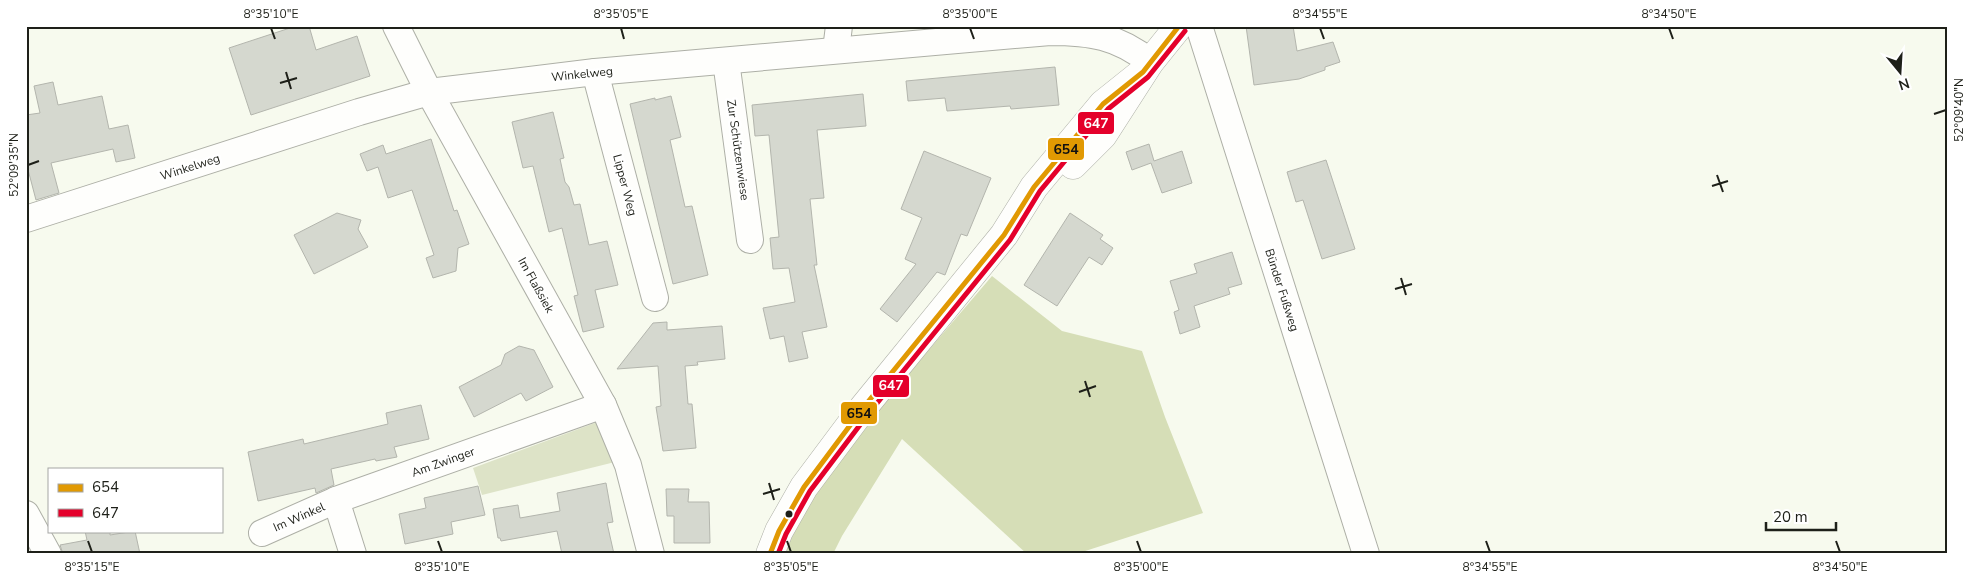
<svg xmlns="http://www.w3.org/2000/svg" width="1973" height="580" font-family="'Nunito Sans',sans-serif">
	<style>
		.green { fill: #dde3c7 }
		.forest { fill: #d6deb7 }
		.building { fill: #d5d8cf; stroke: #b3b5ad }
		.lines { fill: none; stroke-linecap: round; stroke-linejoin: round }
		.street-casing { stroke: #adafa6; stroke-width: 28 }
		.secondary-casing { stroke: #adafa6; stroke-width: 29 }
		.street { stroke: #fefefc; stroke-width: 26 }
		.secondary { stroke: #fefefc; stroke-width: 28 }
		.bus-1-casing { stroke: #fff; stroke-width: 9 }
		.bus-2-casing { stroke: #fff; stroke-width: 9 }
		.bus-1 { stroke: #e19902; stroke-width: 5 }
		.bus-2 { stroke: #e4002b; stroke-width: 5 }
		.ticks { fill: none; stroke: #1e2019; stroke-width: 2 }
		.bus-dot { fill: #1e2019; stroke: #fff; stroke-width: 2 }
		.labels { text-anchor: middle; stroke-width: 5; stroke-linejoin: round; paint-order: stroke }
		.street-label { font-size: 12px; fill: #1e2019; stroke: #fff }
		.line-badge { stroke: #fff; stroke-width: 2 }
		.badge-label { font-size: 14px; text-anchor: middle; font-weight: bold; fill: #fff }
		.pale-badge-label { font-size: 14px; text-anchor: middle; font-weight: bold; fill: #111 }
		.neatline { fill: none; stroke: #1e2019; stroke-width: 2 }
		.ticks-label { font-size: 12px; text-anchor: middle; fill: #1e2019 }
	</style>
	<rect width="100%" height="100%" fill="#f7faee"/>
	<!-- green -->
	<path class="green" d="M603 420 615 462 482 495 473 468Z"/>
	<!-- forest -->
	<path class="forest" d="M992 276 1062 331 1142 351 1165 417 1203 513 1076 554H1027L902 439 842 536 833 554H782L816 491 874 414Z"/>
	<!-- building -->
	<g class="building">
		<path d="M296 26H309L316 50 357 36 370 76 251 115 229 48Z"/>
		<path d="M1246 26H1293L1297 51 1333 42 1340 62 1325 67V70L1299 79 1254 85Z"/>
		<path d="M1055 67 1059 105 1011 109 1010 106 947 111 945 98 908 101 906 81Z"/>
		<path d="M53 82 58 105 102 96 109 129 128 125 135 158 116 162 113 149 51 163 59 193 36 200 26 162V115L40 113 34 86Z"/>
		<path d="M863 94 866 126 817 130 824 198 810 199 817 265H814L827 327 802 332 808 358 789 362 784 336 770 339 763 308 795 302 789 268 773 269 770 238 779 237 769 135 755 136 752 105Z"/>
		<path d="M671 96 681 137 670 140 685 207 692 206 708 275 673 284 630 104 655 98V100Z"/>
		<path d="M553 112 564 158 560 159 565 182 569 187 574 205 580 204 589 245 607 241 618 285 595 290 604 327 583 332 574 296 578 295 562 228 549 232 533 166 523 168 512 122Z"/>
		<path d="M431 139 454 211 457 210 469 244 458 248 456 271 433 278 426 258 434 255 412 190 388 198 378 167 367 171 360 154 383 145 386 154Z"/>
		<path d="M1149 144 1154 161 1182 151 1192 183 1162 193 1151 163 1132 170 1126 152Z"/>
		<path d="M924 151 991 178 967 236 961 234 945 275 937 272 897 322 880 309 916 264 905 259 922 218 901 209Z"/>
		<path d="M1326 160 1355 249 1322 259 1303 200 1296 202 1287 172Z"/>
		<path d="M337 213 361 220 358 229 368 247 314 274 294 235Z"/>
		<path d="M1070 213 1103 235 1100 239 1113 248 1102 265 1089 257 1057 306 1024 285Z"/>
		<path d="M1232 252 1242 284 1228 288 1230 294 1194 306 1200 327 1180 334 1174 312 1179 310 1170 281 1197 273 1194 264Z"/>
		<path d="M667 322V330L722 326 725 359 697 362 698 365 685 366 688 404H692L696 448 663 451 656 407 661 406 658 366 617 369 653 323Z"/>
		<path d="M519 346 534 350 553 387 526 401 521 393 474 417 459 387 501 365 505 354Z"/>
		<path d="M421 405 429 439 394 447 397 457 376 461 375 459 331 469 334 485 316 493 315 488 258 501 248 452 303 439 304 444 388 424 386 413Z"/>
		<path d="M606 483 613 522 607 523 614 554H562L557 531 501 541 500 538H498L493 509 518 505 520 518 560 511 557 493Z"/>
		<path d="M478 486 485 515 451 522 453 534 405 544 399 514 426 508 424 498Z"/>
		<path d="M666 489H689L688 502H709L710 543H674V516H667Z"/>
		<path d="M85 531H110V535L135 531 140 554H63L60 545 87 540Z"/>
	</g>
	<g class="lines">
		<!-- street casing -->
		<g class="street-casing">
			<g id="street">
				<path d="M396 26 429 92 603 405 628 465 651 554"/>
				<path d="M1199 26 1366 554"/>
				<path d="M836 50 839 26"/>
				<path d="M726 61 750 240"/>
				<path d="M595 72 655 298"/>
				<path d="M26 219 359 112 429 92 595 72 1050 32C1090 32 1118 36 1150 62"/>
				<path d="M26 514 48 554"/>
				<path d="M262 533 336 500"/>
				<path d="M353 554 336 500 603 405"/>
			</g>
		</g>
		<!-- secondary casing -->
		<g class="secondary-casing">
			<g id="secondary">
				<path d="M1073 165 1103 135 1150 62 1179 26"/>
				<path d="M770 554 779 531 804 487 863 408 1004 235 1034 187 1103 104 1143 72"/>
			</g>
		</g>
		<!-- street -->
		<use href="#street" class="street"/>
		<!-- secondary -->
		<use href="#secondary" class="secondary"/>
		<!-- bus-1 casing -->
		<g class="bus-1-casing">
			<path id="bus-1" d="M770 554 779 531 804 487 863 408 1004 235 1034 187 1103 104 1143 72 1179 26"/>
		</g>
		<!-- bus-2 casing -->
		<g class="bus-2-casing">
			<path id="bus-2" d="M778 554 786 534 810 491 869 413 1010 240 1040 191 1108 109 1148 77 1185 31"/>
		</g>
		<!-- bus-1 -->
		<use href="#bus-1" class="bus-1"/>
		<!-- bus-2 -->
		<use href="#bus-2" class="bus-2"/>
	</g>
	<!-- ticks -->
	<path class="ticks" d="M271 28 275 39M621 28 624 39M970 28 974 39M1320 28 1324 39M1669 28 1673 39M286 72 291 89M280 83 297 78M1934 114 1946 110M28 165 39 161M1717 175 1723 192M1712 186 1728 181M1401 278 1406 295M1395 289 1412 284M1085 381 1090 397M1079 392 1096 386M769 483 774 500M763 494 780 489M88 541 92 552M438 541 442 552M787 541 791 552M1137 541 1141 552M1486 541 1490 552M1836 541 1840 552"/>
	<!-- markers -->
	<circle class="bus-dot" cx="789" cy="514" r="4.5"/>
	<g class="labels">
		<!-- street labels -->
		<g class="street-label">
			<text transform="translate(582 74) rotate(-6)" y="4">Winkelweg</text>
			<text transform="translate(738 150) rotate(82)" y="4">Zur Schützenwiese</text>
			<text transform="translate(190 167) rotate(-18)" y="4">Winkelweg</text>
			<text transform="translate(625 185) rotate(75)" y="4">Lipper Weg</text>
			<text transform="translate(536 285) rotate(61)" y="4">Im Flaßsiek</text>
			<text transform="translate(1282 290) rotate(72)" y="4">Bünder Fußweg</text>
			<text transform="translate(443 462) rotate(-20)" y="4">Am Zwinger</text>
			<text transform="translate(299 517) rotate(-24)" y="4">Im Winkel</text>
		</g>
	</g>
	<g class="line-badge">
		<rect x="1077" y="111" width="38" height="24" rx="5" fill="#e4002b"/>
		<rect x="1047" y="137" width="38" height="24" rx="5" fill="#e19902"/>
		<rect x="872" y="374" width="38" height="24" rx="5" fill="#e4002b"/>
		<rect x="840" y="401" width="38" height="24" rx="5" fill="#e19902"/>
	</g>
	<g class="badge-label">
		<text x="1096" y="128">647</text>
		<text x="891" y="390">647</text>
	</g>
	<g class="pale-badge-label">
		<text x="1066" y="154">654</text>
		<text x="859" y="418">654</text>
	</g>
	<!-- border -->
	<rect width="1973" height="580" fill="none" stroke="#ffffff" stroke-width="55"/>
	<!-- legend -->
	<rect x="48" y="468" width="175" height="65" fill="#ffffff" stroke="#a5a6a3"/>
	<rect x="58" y="484" width="25" height="8" fill="#e19902" stroke="#a5a6a3"/>
	<text x="92" y="492" font-size="15" fill="#1e2019">654</text>
	<rect x="58" y="509" width="25" height="8" fill="#e4002b" stroke="#a5a6a3"/>
	<text x="92" y="518" font-size="15" fill="#1e2019">647</text>
	<!-- north arrow -->
	<g transform="translate(1900 72) rotate(162)" stroke="#ffffff" stroke-width="4" paint-order="stroke">
	<path d="M0-4L9 19L0 12L-9 19Z" fill="#1e2019"/>
	<text y="-8" font-size="14" font-weight="bold" text-anchor="middle" fill="#1e2019">N</text>
	</g>
	<!-- scale -->
	<path d="M1766 522v8h70v-8" fill="none" stroke="#1e2019" stroke-width="2.5"/>
	<text x="1773" y="522" font-size="15" fill="#1e2019" stroke="#ffffff" stroke-width="4" paint-order="stroke">20 m</text>
	<rect x="28" y="28" width="1918" height="524" class="neatline"/>
	<g class="ticks-label">
		<text x="271" y="18">8°35'10"E</text>
		<text x="621" y="18">8°35'05"E</text>
		<text x="970" y="18">8°35'00"E</text>
		<text x="1320" y="18">8°34'55"E</text>
		<text x="1669" y="18">8°34'50"E</text>
		<text transform="translate(1959 110) rotate(-90)" y="4">52°09'40"N</text>
		<text transform="translate(14 165) rotate(-90)" y="4">52°09'35"N</text>
		<text x="92" y="571">8°35'15"E</text>
		<text x="442" y="571">8°35'10"E</text>
		<text x="791" y="571">8°35'05"E</text>
		<text x="1141" y="571">8°35'00"E</text>
		<text x="1490" y="571">8°34'55"E</text>
		<text x="1840" y="571">8°34'50"E</text>
	</g>
</svg>
